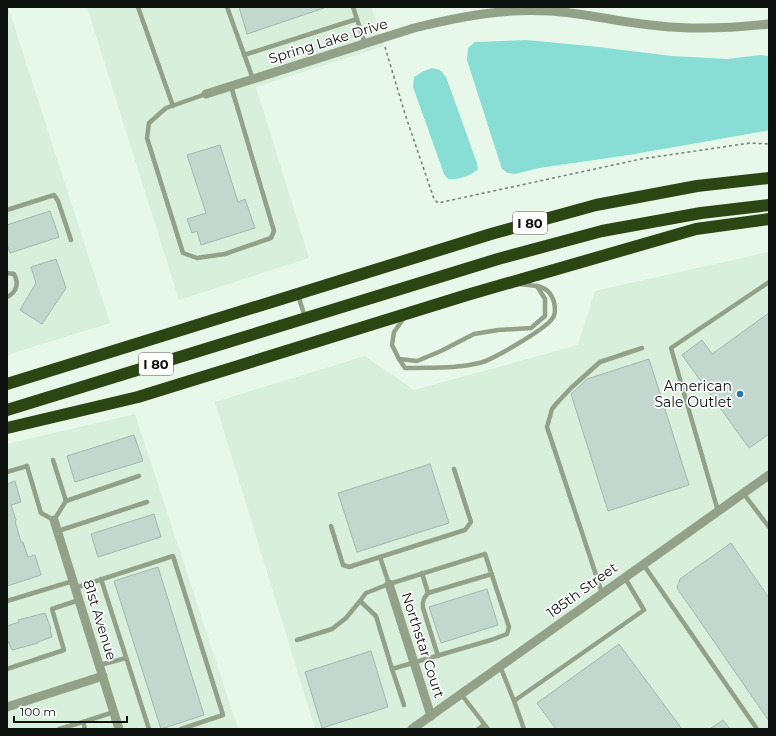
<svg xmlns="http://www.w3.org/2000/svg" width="776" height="736" font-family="Montserrat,sans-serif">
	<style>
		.built { fill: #d7efdb }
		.water { fill: #88ded4 }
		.building { fill: #c2d8cf; stroke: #a2b7af }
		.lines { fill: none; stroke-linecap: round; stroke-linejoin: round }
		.path { stroke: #727d74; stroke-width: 1.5; stroke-dasharray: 3 3; stroke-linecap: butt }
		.service { stroke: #93a189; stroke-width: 4.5 }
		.minor { stroke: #93a189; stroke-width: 9 }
		.motorway { stroke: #2b4612; stroke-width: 12 }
		.poi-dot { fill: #2776a8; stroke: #fff; stroke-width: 1.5 }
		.labels { text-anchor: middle; stroke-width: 3.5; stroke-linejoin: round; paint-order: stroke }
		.shield { fill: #fff; stroke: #565956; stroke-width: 1 }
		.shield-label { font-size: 13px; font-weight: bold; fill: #0d120e }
		.street-label { font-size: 14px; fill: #0d120e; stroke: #fff }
		.poi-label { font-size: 14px; fill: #0d120e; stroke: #fff; text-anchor: end }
	</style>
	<rect width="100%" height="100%" fill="#e7f8ea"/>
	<!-- built -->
	<g class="built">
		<path d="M7 7H8L110 323 7 355Z"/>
		<path d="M87 7H371L384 46 256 87 309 258 179 300Z"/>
		<path d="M769 252V729H315L215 402 365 356 414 390 578 345 595 291Z"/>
		<path d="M135 414 238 729H7V444Z"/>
	</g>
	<!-- water -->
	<g class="water">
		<path d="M526 40 590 46 672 56 727 59 761 55 769 56V130L766 131 629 155 539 168 515 174 508 173 502 169 499 160 467 60 468 48 475 42Z"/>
		<path d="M432 68 440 70 446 77 477 163 478 169C471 176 458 180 448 179L444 174 413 87 414 77 422 72Z"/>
	</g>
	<!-- building -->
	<g class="building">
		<path d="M239 7H324V8L247 34Z"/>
		<path d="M220 145 238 202 245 199 255 228 201 245 197 231 192 233 187 219 206 213 187 155Z"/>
		<path d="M50 211 59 237 10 253 7 245V225Z"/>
		<path d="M56 259 66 288 42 324 20 310 36 283 31 267Z"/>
		<path d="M769 313V434L749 448 682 355 702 340 712 354Z"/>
		<path d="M649 359 689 485 608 511 571 394 587 379Z"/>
		<path d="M134 435 143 461 75 482 67 456Z"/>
		<path d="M430 464 449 523 357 552 338 493Z"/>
		<path d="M15 481 21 502 11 505 16 520 15 521 21 542H23L28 557 35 555 41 575 7 586V484Z"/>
		<path d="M154 514 161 537 98 557 91 534Z"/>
		<path d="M731 543 769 598V721L677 588 680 579Z"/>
		<path d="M158 567 204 715 161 729 114 581Z"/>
		<path d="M487 589 498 625 441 643 429 607Z"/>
		<path d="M45 613 51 629 50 630 52 637 38 642V643L12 650 7 639V626L19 622 18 620Z"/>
		<path d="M619 644 682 729H556L537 703Z"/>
		<path d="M371 651 388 707 322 728 305 672Z"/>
		<path d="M723 720 730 729H710Z"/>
	</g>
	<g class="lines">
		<!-- path -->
		<path class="path" d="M385 47 405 114 434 199 438 203 641 159 750 143 769 144"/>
		<!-- service -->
		<g class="service">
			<path d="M138 7 173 106"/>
			<path d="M227 7 253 79"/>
			<path d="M353 7 365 44"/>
			<path d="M244 55 357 19"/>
			<path d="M206 94 166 108 149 123 147 138 183 253 197 258 225 254 271 238 274 231 231 86"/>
			<path d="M7 210 54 195 58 201 71 240"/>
			<path d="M7 273 14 274C19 283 17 292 7 297"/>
			<path d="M298 295 305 317"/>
			<path d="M404 318 394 332 392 345 399 359 417 361 441 351 474 334 498 330 531 328 545 316V299L537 286 519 284"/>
			<path d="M399 359 405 368C430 367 455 369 479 363 491 361 545 329 552 319 556 315 555 307 554 302 551 293 547 288 537 286"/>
			<path d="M53 460 66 501"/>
			<path d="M7 472 27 466 41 513 54 520 66 501 139 476"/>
			<path d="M743 493 769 527"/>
			<path d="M718 511 671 348 769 282"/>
			<path d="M331 526 343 565 349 567 380 557 389 584"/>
			<path d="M58 531 147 502"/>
			<path d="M485 554 509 627 507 634 491 640 392 669 376 616 360 601 366 593 389 584Z"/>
			<path d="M380 557 465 530 471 522 454 469"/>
			<path d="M643 564 757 729"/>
			<path d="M422 573 428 593"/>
			<path d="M101 579 149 729"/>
			<path d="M75 588 173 556 223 715 181 729"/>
			<path d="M602 593 547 427 552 409 556 404 571 388 600 362 642 348"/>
			<path d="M7 601 73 581"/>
			<path d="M297 640 332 629 346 618 360 601"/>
			<path d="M438 656 423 608C422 601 424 598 428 593L492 574"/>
			<path d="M100 665 126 658"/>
			<path d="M500 666 514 701 644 610 625 578"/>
			<path d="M7 669 64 650 52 609 79 600"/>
			<path d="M392 669 404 705"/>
			<path d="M461 694 488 729"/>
			<path d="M514 701 524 729"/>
			<path d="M59 729 83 722"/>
			<path d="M85 729 83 722 114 712"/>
			<path d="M478 729 484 725"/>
		</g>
		<!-- minor -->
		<g class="minor">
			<path d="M206 94 414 28C458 17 504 8 549 11 586 13 623 23 660 26 696 30 733 28 769 24"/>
			<path d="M54 520 119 729"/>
			<path d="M389 584 431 716"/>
			<path d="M7 707 103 676"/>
			<path d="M412 729 769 475"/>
		</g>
		<!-- motorway -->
		<g class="motorway">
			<path d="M7 384 491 234 596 205 697 186 769 178"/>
			<path d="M7 410 498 259 602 231 701 213 769 205"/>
			<path d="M7 428 138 397 467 295 696 229 769 219"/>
		</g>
	</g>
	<!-- markers -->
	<circle class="poi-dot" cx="740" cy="394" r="4"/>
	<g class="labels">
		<!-- shield labels -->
		<g class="shield">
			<rect x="513" y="212" width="34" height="22" rx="3"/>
			<rect x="139" y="353" width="34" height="22" rx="3"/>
		</g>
		<g class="shield-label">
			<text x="530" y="228">I 80</text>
			<text x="156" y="369">I 80</text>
		</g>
		<!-- street labels -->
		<g class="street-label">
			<text transform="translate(328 41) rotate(-17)" y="5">Spring Lake Drive</text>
			<text transform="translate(582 590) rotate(-36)" y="5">185th Street</text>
			<text transform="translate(100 620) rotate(73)" y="5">81st Avenue</text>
			<text transform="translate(423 645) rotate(72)" y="5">Northstar Court</text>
		</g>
		<!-- poi labels -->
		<g class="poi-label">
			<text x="732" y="391">American<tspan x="732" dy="16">Sale Outlet</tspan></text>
		</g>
	</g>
	<!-- border -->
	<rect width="776" height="736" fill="none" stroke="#0d120e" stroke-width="16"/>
	<!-- scale -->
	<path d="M14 716v6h113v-6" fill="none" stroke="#0d120e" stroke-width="2"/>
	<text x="20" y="716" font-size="12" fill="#0d120e" stroke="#ffffff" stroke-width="3" paint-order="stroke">100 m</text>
</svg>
